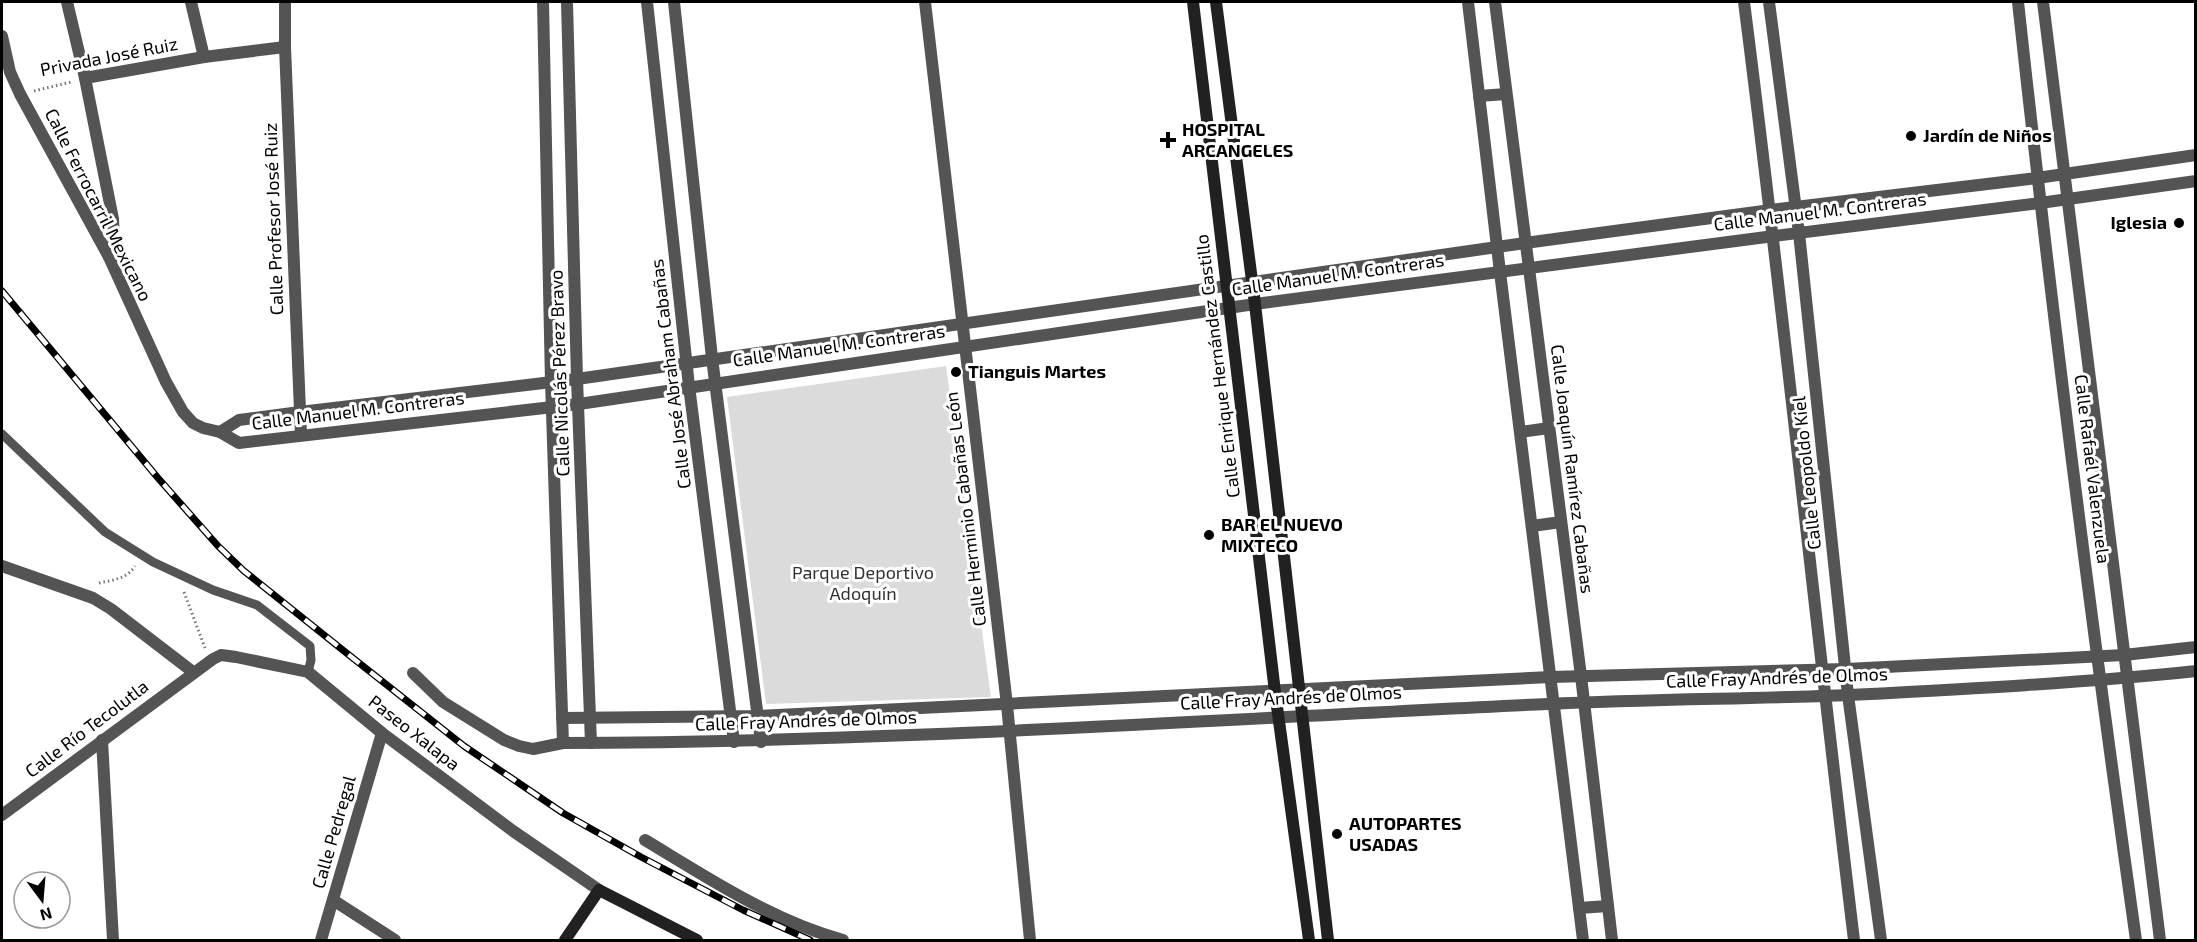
<svg xmlns="http://www.w3.org/2000/svg" width="2197" height="942" font-family="'Exo 2',sans-serif">
	<style>
		.green { fill: #dbdbdb }
		.lines { fill: none; stroke-linecap: round; stroke-linejoin: round }
		.path { stroke: #767676; stroke-width: 3; stroke-dasharray: 1.5 3; stroke-linecap: butt }
		.service { stroke: #545454; stroke-width: 9 }
		.minor { stroke: #545454; stroke-width: 12 }
		.secondary { stroke: #212121; stroke-width: 12 }
		.rail-casing { stroke: #000; stroke-width: 7 }
		.rail { stroke: #fff; stroke-width: 4.5; stroke-dasharray: 14; stroke-linecap: butt }
		.poi-dot { fill: #000; stroke: #fff; stroke-width: 2 }
		.labels { text-anchor: middle; stroke-width: 6; stroke-linejoin: round; paint-order: stroke }
		.street-label { font-size: 18px; fill: #000; stroke: #fff }
		.poi-label { font-size: 18px; font-weight: bold; fill: #000; stroke: #fff; text-anchor: start }
		.park-label { font-size: 18px; fill: #323232; stroke: #fff }
	</style>
	<rect width="100%" height="100%" fill="#fff"/>
	<!-- green -->
	<path class="green" d="M946 366 991 697 766 704 727 397Z"/>
	<g class="lines">
		<!-- path -->
		<g class="path">
			<path d="M34 91 71 82"/>
			<path d="M99 583C113 580 127 579 135 566"/>
			<path d="M184 592 205 648"/>
		</g>
		<!-- service -->
		<path class="service" d="M2 434 105 532 153 562 213 590 257 605 310 646 311 660 308 672"/>
		<!-- minor -->
		<g class="minor">
			<path d="M67 2 85 78 113 219 114 239 109 257"/>
			<path d="M191 2 204 57"/>
			<path d="M285 2V47L301 435"/>
			<path d="M543 2 551 382 563 743"/>
			<path d="M567 2 577 379 591 743"/>
			<path d="M647 2 689 386 734 742"/>
			<path d="M674 2 712 358 761 742"/>
			<path d="M925 2 1007 705 1030 940"/>
			<path d="M1468 2 1500 272 1583 940"/>
			<path d="M1495 2 1581 676 1612 940"/>
			<path d="M1744 2C1784 314 1816 628 1854 940"/>
			<path d="M1769 2 1799 233 1848 695 1881 940"/>
			<path d="M2018 2C2052 315 2092 628 2136 940"/>
			<path d="M2043 2 2160 940"/>
			<path d="M2 36 10 72 20 94 109 257 166 382 183 412 193 423 203 428 220 432 239 443 579 404 1255 304 1774 236 2040 203 2196 181"/>
			<path d="M85 78 204 57 285 47"/>
			<path d="M1479 96 1506 94"/>
			<path d="M220 432 239 420 300 412 577 379 1525 243 1771 210 2037 178 2196 155"/>
			<path d="M1520 432 1549 428"/>
			<path d="M1532 526 1561 522"/>
			<path d="M2 566 93 598 111 609 193 672"/>
			<path d="M413 673 443 702 504 740 519 746 533 749 563 743C892 742 1220 719 1548 704 1649 699 1750 699 1851 695 1966 689 2082 683 2196 671"/>
			<path d="M562 718 759 716 1551 677 1846 669 2124 655 2196 647"/>
			<path d="M102 740 113 940"/>
			<path d="M2 815 213 659 221 655 236 657 308 672 382 733 513 831 599 890"/>
			<path d="M645 840C708 878 771 920 843 940"/>
			<path d="M333 900 395 940"/>
			<path d="M1579 908 1608 906"/>
			<path d="M321 940 382 733"/>
		</g>
		<!-- secondary -->
		<g class="secondary">
			<path d="M1193 2 1275 692 1309 940"/>
			<path d="M1216 2 1255 304 1328 940"/>
			<path d="M565 940 599 890 697 940"/>
		</g>
		<!-- rail casing -->
		<g class="rail-casing">
			<path id="rail" d="M2 291 158 478 218 546 244 571 349 655 464 746 563 813 641 857 743 910 810 940"/>
		</g>
		<!-- rail -->
		<use href="#rail" class="rail"/>
	</g>
	<!-- markers -->
	<g class="poi-dot">
		<circle cx="1911" cy="136" r="6"/>
		<path d="M1165 131h6v6h6v6h-6v6h-6v-6h-6v-6h6z"/>
		<circle cx="2179" cy="223" r="6"/>
		<circle cx="956" cy="372" r="6"/>
		<circle cx="1209" cy="535" r="6"/>
		<circle cx="1337" cy="834" r="6"/>
	</g>
	<g class="labels">
		<!-- street labels -->
		<g class="street-label">
			<text transform="translate(109 57) rotate(-11)" y="6">Privada José Ruiz</text>
			<text transform="translate(98 205) rotate(63)" y="6">Calle Ferrocarril Mexicano</text>
			<text transform="translate(1820 212) rotate(-7)" y="6">Calle Manuel M. Contreras</text>
			<text transform="translate(274 219) rotate(-92)" y="6">Calle Profesor José Ruiz</text>
			<text transform="translate(1338 275) rotate(-8)" y="6">Calle Manuel M. Contreras</text>
			<text transform="translate(839 346) rotate(-8)" y="6">Calle Manuel M. Contreras</text>
			<text transform="translate(1218 366) rotate(-97)" y="6">Calle Enrique Hernández Castillo</text>
			<text transform="translate(560 373) rotate(-92)" y="6">Calle Nicolás Pérez Bravo</text>
			<text transform="translate(671 374) rotate(-97)" y="6">Calle José Abraham Cabañas</text>
			<text transform="translate(358 411) rotate(-7)" y="6">Calle Manuel M. Contreras</text>
			<text transform="translate(1572 469) rotate(83)" y="6">Calle Joaquín Ramírez Cabañas</text>
			<text transform="translate(2092 469) rotate(83)" y="6">Calle Rafaél Valenzuela</text>
			<text transform="translate(1807 473) rotate(-96)" y="6">Calle Leopoldo Kiel</text>
			<text transform="translate(966 509) rotate(-97)" y="6">Calle Herminio Cabañas León</text>
			<text transform="translate(1777 678) rotate(-2)" y="6">Calle Fray Andrés de Olmos</text>
			<text transform="translate(1291 698) rotate(-3)" y="6">Calle Fray Andrés de Olmos</text>
			<text transform="translate(806 721) rotate(-2)" y="6">Calle Fray Andrés de Olmos</text>
			<text transform="translate(87 729) rotate(-37)" y="6">Calle Río Tecolutla</text>
			<text transform="translate(414 733) rotate(38)" y="6">Paseo Xalapa</text>
			<text transform="translate(334 832) rotate(-74)" y="6">Calle Pedregal</text>
		</g>
		<!-- poi labels -->
		<g class="poi-label">
			<text x="1182" y="136">HOSPITAL<tspan x="1182" dy="21">ARCANGELES</tspan></text>
			<text x="1923" y="142">Jardín de Niños</text>
			<text x="2167" y="229" text-anchor="end">Iglesia</text>
			<text x="968" y="378">Tianguis Martes</text>
			<text x="1221" y="531">BAR EL NUEVO<tspan x="1221" dy="21">MIXTECO</tspan></text>
			<text x="1349" y="830">AUTOPARTES<tspan x="1349" dy="21">USADAS</tspan></text>
		</g>
		<!-- park labels -->
		<g class="park-label">
			<text x="863" y="579">Parque Deportivo<tspan x="863" dy="21">Adoquín</tspan></text>
		</g>
	</g>
	<!-- border -->
	<rect width="2197" height="942" fill="none" stroke="#000000" stroke-width="6"/>
	<!-- north arrow -->
	<g transform="translate(42 900) rotate(164)"><circle r="28" fill="#ffffff" stroke="#999999" stroke-width="1.5"/>
	<path d="M0-4.5L10 22L0 15L-10 22Z" fill="#000000"/>
	<text y="-9" font-size="16" font-weight="bold" text-anchor="middle" fill="#000000">N</text>
	</g>
</svg>
